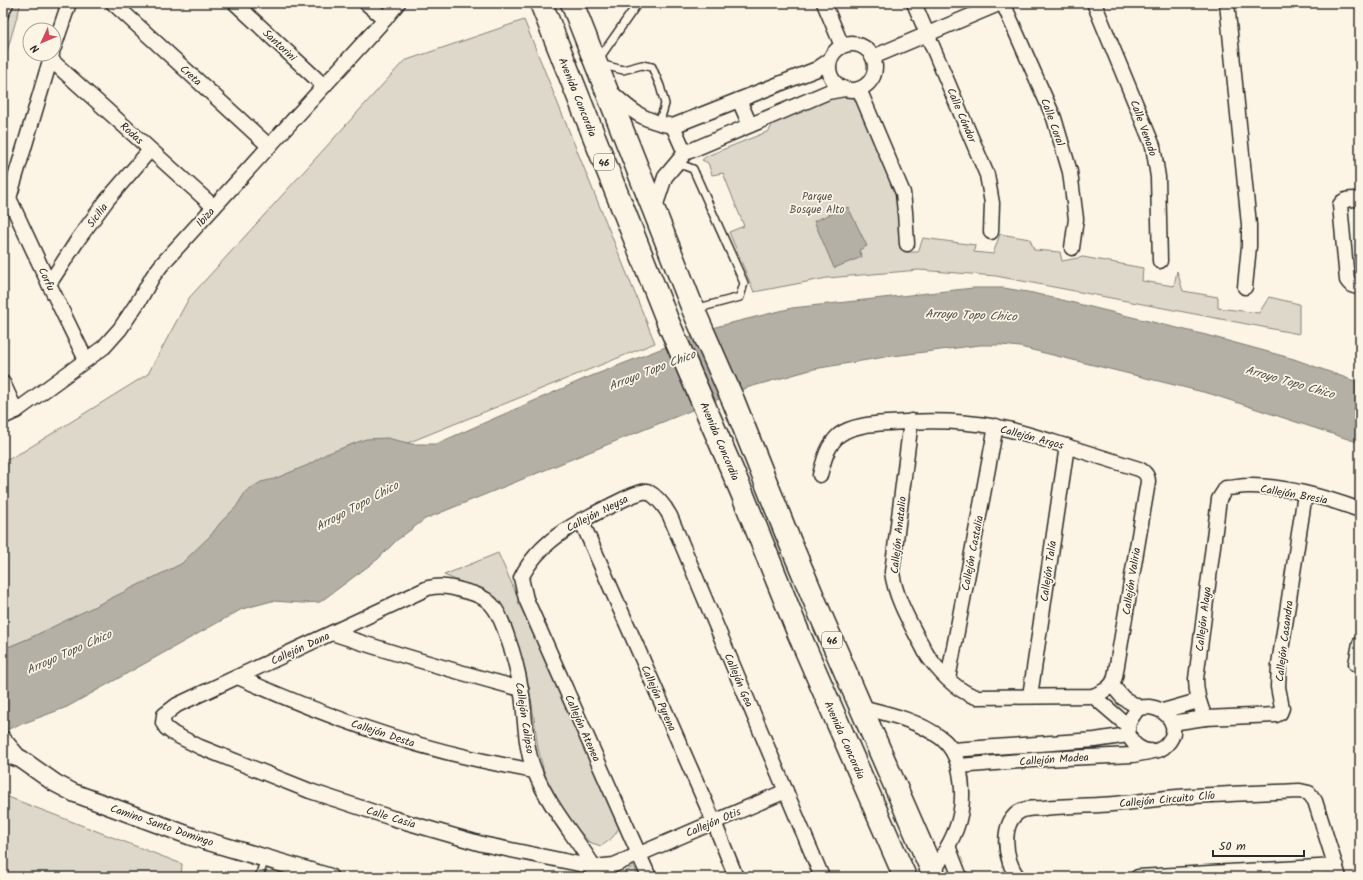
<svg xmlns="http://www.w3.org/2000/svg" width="1363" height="880" font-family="Kalam,sans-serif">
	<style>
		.green { fill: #ded8ca; stroke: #84827a }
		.water { fill: #b4b0a5; stroke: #7d7b74 }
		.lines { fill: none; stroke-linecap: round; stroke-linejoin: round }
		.service-casing { stroke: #2b2b2b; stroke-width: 10 }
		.minor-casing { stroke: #2b2b2b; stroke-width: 17 }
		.tertiary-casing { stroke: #2b2b2b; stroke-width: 20 }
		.primary-casing { stroke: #2b2b2b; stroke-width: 25 }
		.service { stroke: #fcf5e5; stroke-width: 7 }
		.minor { stroke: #fcf5e5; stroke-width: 14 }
		.tertiary { stroke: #fcf5e5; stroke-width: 17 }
		.primary { stroke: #fcf5e5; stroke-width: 22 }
		.labels { text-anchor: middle; stroke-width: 3.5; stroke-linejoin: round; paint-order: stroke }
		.shield { fill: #fcf5e5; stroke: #6a6863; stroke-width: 1 }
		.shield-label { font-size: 10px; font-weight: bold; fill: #2b2b2b }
		.street-label { font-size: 11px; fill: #2b2b2b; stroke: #fcf5e5 }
		.park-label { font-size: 11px; fill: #585653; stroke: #fcf5e5 }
		.water-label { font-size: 12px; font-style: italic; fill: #545350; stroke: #fcf5e5 }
	</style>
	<rect width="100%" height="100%" fill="#fcf5e5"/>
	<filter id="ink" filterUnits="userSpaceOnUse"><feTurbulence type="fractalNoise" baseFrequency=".025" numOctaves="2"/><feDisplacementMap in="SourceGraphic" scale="8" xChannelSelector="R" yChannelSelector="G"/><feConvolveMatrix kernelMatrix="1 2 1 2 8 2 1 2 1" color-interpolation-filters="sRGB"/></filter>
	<g filter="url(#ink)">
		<!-- green -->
		<g class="green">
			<path d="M3 3H21L3 65Z"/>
			<path d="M524 20 655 343 338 471 320 508 3 650V462L24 451 148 374 189 298 404 61Z"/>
			<path d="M846 94 853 97 860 104 896 195 903 232 901 243 904 252H918L923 238 975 245 974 252 993 254 1000 234 1030 239 1034 250 1060 252 1062 261 1083 257 1143 268 1142 281 1174 286 1177 271 1183 291 1218 297V308L1259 313 1269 297 1299 304V334L996 276 919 270 827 278 754 292 729 232 744 226 723 173 712 175 708 163 702 160 707 156 769 131 774 121 834 96Z"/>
			<path d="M498 553 620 825C616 835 611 840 601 846L589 842 577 828 558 804 546 780 538 748 532 704 525 669 509 622 496 597 444 575Z"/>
			<path d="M3 795 182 864 181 877H3Z"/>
			<path d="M634 866 638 877H623L624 873Z"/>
		</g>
		<!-- water -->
		<g class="water">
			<path d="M848 207 867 246 859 250 862 257 834 268 814 221Z"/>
			<path d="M973 288H1004L1033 293 1206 335 1294 359 1360 383V443L1211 394 1020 347 1002 345H980L885 357 814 369 746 388 425 519 397 540 378 559 320 602 303 603 272 601 242 609 67 707 3 731V649L30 638 181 564 211 535 220 523 236 507 246 491 261 482 274 479 308 465 326 454 366 439 387 438 412 444H436L584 379 719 326 792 308Z"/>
		</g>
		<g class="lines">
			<!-- service casing -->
			<g class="service-casing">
				<g id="service">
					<path d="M638 3 596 63 623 70 642 65 652 67 660 86 665 104 659 124"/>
					<path d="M3 18 10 3"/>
					<path d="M676 165 685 166 693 169 744 283 740 297 695 309"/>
					<path d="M259 877 265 858"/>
				</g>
			</g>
			<!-- minor casing -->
			<g class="minor-casing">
				<g id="minor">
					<path d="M113 3 269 146"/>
					<path d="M235 3 324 86"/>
					<path d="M366 3 385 19"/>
					<path d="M824 3 842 46"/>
					<path d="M914 3 987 175 992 203 991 232"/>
					<path d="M1003 3 1054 118 1070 172 1076 219 1072 248"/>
					<path d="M1094 3 1153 146 1158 177 1160 261"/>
					<path d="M1227 3 1249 225V246L1245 287"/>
					<circle cx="852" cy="67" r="23"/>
					<path d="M54 47 69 3"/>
					<path d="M873 57 1001 3"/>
					<path d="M50 59 214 207"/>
					<path d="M859 89 903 193 905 212 907 244"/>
					<path d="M611 92C632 112 644 121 673 126L817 69 830 60"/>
					<path d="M739 100 750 125"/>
					<path d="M673 126 685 153"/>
					<path d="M9 198 49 284 86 360"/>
					<path d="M1360 199C1352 199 1344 198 1340 205L1347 280C1351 286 1354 287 1360 287"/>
					<path d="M4 206 9 198 52 54"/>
					<path d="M654 210 665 177 685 153 828 92 845 89"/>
					<path d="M49 284 79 238 107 200 150 150"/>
					<path d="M3 383 16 411"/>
					<path d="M3 417 16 411 104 347 120 329 140 299 153 276 163 263 385 19 398 3"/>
					<path d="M820 475C824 460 827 446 839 435 852 425 873 424 889 423 925 420 961 420 997 427 1016 430 1034 436 1053 442 1082 451 1110 460 1139 469 1145 472 1148 475 1148 482L1115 677C1112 688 1103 692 1093 696L976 697C957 691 942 675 930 659 925 653 923 646 919 640 908 619 895 596 892 572L911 421"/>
					<path d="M581 520 714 822 736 877"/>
					<path d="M332 633C395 654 458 672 521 689"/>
					<path d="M1356 664 1360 643"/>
					<path d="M238 677C313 711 391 740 471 758 492 763 513 767 534 771"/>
					<path d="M948 679 996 426"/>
					<path d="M1112 685 1123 698 1140 708"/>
					<path d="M1030 696 1067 446"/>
					<path d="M1093 696 1128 726"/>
					<path d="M861 707C889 714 917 720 941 738 965 756 966 803 956 829 950 845 941 859 933 873"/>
					<path d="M1149 707C1168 709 1182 728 1167 744 1149 764 1117 739 1132 717 1134 714 1137 709 1140 708 1143 707 1147 707 1149 707Z"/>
					<path d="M1163 711 1198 701"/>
					<path d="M1205 718C1200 705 1196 694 1196 679L1219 499 1226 488C1233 488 1240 486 1248 486 1281 485 1328 498 1360 510"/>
					<path d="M1172 723 1205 718 1276 715 1280 713 1282 708 1278 687 1279 664 1305 494"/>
					<path d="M3 738 21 759"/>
					<path d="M952 750 1095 740 1128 735"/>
					<path d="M959 766 1044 759 1133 755 1149 752"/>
					<path d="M948 846 960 877"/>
					<path d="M593 877 594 867C575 836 549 807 535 772 524 747 526 715 521 689 518 672 514 655 508 639 504 627 499 612 491 604 484 596 473 593 464 591 451 587 441 585 428 588L177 705 164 715 163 723 166 728 174 734 200 747 310 791 392 818 482 844 594 867 614 865 786 791"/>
					<path d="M649 877 526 599 521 578C539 541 575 523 610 506 622 500 634 493 647 491 658 497 664 505 670 516L822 877"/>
					<path d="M1018 877C1004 861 999 819 1023 810 1029 808 1038 808 1044 808 1063 806 1081 806 1099 805 1125 804 1152 799 1178 797 1219 794 1259 793 1300 791L1309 793 1315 801 1339 877"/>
					<path d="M1138 877 1336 866"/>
				</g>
			</g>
			<!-- tertiary casing -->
			<g class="tertiary-casing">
				<path id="tertiary" d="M3 753 21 759 55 783 74 793 193 837 329 877"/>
			</g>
			<!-- primary casing -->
			<g class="primary-casing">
				<g id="primary">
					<path d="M541 3 668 322 742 493 798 632 905 877"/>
					<path d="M572 3 693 309 733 400 785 530 821 616 935 877"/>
				</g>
			</g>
			<!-- service -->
			<use href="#service" class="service"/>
			<!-- minor -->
			<use href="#minor" class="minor"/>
			<!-- tertiary -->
			<use href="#tertiary" class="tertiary"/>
			<!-- primary -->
			<use href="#primary" class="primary"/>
		</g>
	</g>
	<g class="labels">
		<!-- shield labels -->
		<g class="shield">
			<rect x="594" y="154" width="20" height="16" rx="3"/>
			<rect x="822" y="632" width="20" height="16" rx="3"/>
		</g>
		<g class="shield-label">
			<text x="604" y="166">46</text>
			<text x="832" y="644">46</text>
		</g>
		<!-- street labels -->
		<g class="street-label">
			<text transform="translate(280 45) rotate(43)" y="4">Santorini</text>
			<text transform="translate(191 75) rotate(42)" y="4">Creta</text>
			<text transform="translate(578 97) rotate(68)" y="4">Avenida Concordia</text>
			<text transform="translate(962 115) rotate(67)" y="4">Calle Cóndor</text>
			<text transform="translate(1053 122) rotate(70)" y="4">Calle Coral</text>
			<text transform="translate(1144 128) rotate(70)" y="4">Calle Venado</text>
			<text transform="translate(132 133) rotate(42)" y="4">Rodas</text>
			<text transform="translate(97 215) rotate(-53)" y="4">Sicilia</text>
			<text transform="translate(205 217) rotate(-48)" y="4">Ibiza</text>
			<text transform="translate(47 279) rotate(65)" y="4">Corfu</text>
			<text transform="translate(1032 437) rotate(15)" y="4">Callejón Argos</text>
			<text transform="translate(720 441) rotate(67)" y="4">Avenida Concordia</text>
			<text transform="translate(1294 494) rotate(10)" y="4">Callejón Bresia</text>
			<text transform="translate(597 513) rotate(-27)" y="4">Callejón Neysa</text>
			<text transform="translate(898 535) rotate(-84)" y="4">Callejón Anatalio</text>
			<text transform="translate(972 553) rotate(-79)" y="4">Callejón Castalia</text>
			<text transform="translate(1048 571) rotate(-82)" y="4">Callejón Talía</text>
			<text transform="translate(1131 581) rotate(-81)" y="4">Callejón Valiria</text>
			<text transform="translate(1203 619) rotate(-83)" y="4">Callejón Alaya</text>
			<text transform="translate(1284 641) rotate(-83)" y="4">Callejón Casandra</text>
			<text transform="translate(300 648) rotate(-25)" y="4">Callejón Dana</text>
			<text transform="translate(739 680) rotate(67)" y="4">Callejón Gea</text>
			<text transform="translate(659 698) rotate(66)" y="4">Callejón Pyrena</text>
			<text transform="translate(525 718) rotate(81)" y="4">Callejón Calipso</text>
			<text transform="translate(583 728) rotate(66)" y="4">Callejón Atenea</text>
			<text transform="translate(383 733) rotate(18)" y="4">Callejón Desta</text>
			<text transform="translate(845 740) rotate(66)" y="4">Avenida Concordia</text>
			<text transform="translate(1054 759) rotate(-4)" y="4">Callejón Madea</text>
			<text transform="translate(1167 799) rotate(-5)" y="4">Callejón Circuito Clío</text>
			<text transform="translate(391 817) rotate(17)" y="4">Calle Casia</text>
			<text transform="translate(713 822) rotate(-23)" y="4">Callejón Otis</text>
			<text transform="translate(162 825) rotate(19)" y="4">Camino Santo Domingo</text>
		</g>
		<!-- park labels -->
		<g class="park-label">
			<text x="817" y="200">Parque<tspan x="817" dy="13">Bosque Alto</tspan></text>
		</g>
		<!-- water labels -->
		<g class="water-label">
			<text transform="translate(971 315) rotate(2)" y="4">Arroyo Topo Chico</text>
			<text transform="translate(652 370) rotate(-21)" y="4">Arroyo Topo Chico</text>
			<text transform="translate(1290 382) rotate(16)" y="4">Arroyo Topo Chico</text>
			<text transform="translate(357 506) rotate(-28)" y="4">Arroyo Topo Chico</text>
			<text transform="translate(69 652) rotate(-24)" y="4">Arroyo Topo Chico</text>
		</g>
	</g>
	<!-- margin -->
	<rect width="1363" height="880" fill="none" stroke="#fcf5e5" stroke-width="16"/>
	<rect x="8" y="8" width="1347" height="864" fill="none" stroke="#2b2b2b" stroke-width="1.5" filter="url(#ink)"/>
	<!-- north arrow -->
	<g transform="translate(42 42) rotate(226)"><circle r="19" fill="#fcf5e5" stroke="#a8a49b"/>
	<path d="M0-3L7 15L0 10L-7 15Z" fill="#d1495b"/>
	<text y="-6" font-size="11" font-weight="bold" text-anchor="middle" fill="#2b2b2b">N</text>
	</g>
	<!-- scale -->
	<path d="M1213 850v6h91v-6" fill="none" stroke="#2b2b2b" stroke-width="2"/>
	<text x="1219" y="850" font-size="12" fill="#2b2b2b" stroke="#fcf5e5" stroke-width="3" paint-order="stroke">50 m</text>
</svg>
